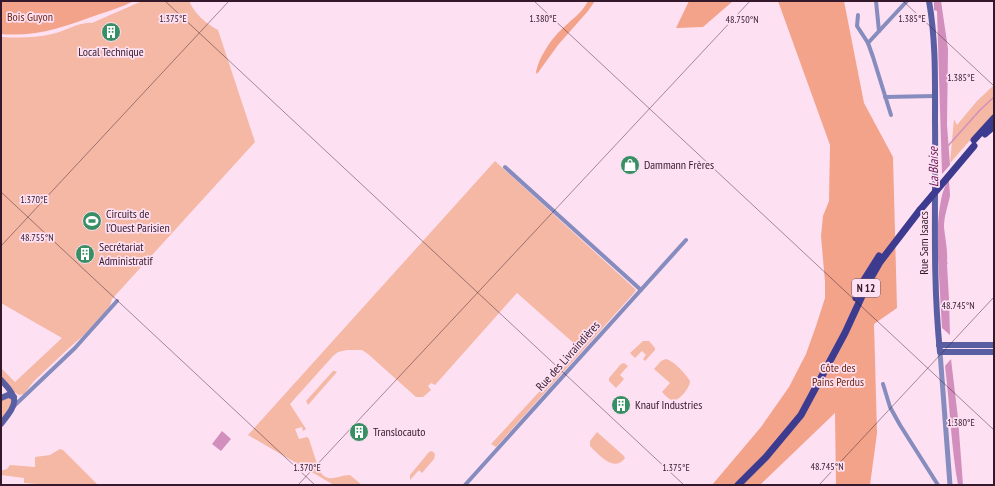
<svg xmlns="http://www.w3.org/2000/svg" width="995" height="486" font-family="'PT Sans Narrow',sans-serif">
	<style>
		.green { fill: #f4b8a5 }
		.forest { fill: #f2a38a }
		.water { fill: #d28fbd }
		.lines { fill: none; stroke-linecap: round; stroke-linejoin: round }
		.stream { stroke: #d28fbd; stroke-width: 1.5 }
		.minor { stroke: #868cbd; stroke-width: 4 }
		.tertiary { stroke: #868cbd; stroke-width: 5 }
		.secondary { stroke: #595ea3; stroke-width: 6 }
		.primary { stroke: #3c3b90; stroke-width: 7 }
		.primary-bridge { stroke: #3c3b90; stroke-width: 7 }
		.ticks { fill: none; stroke: #33192b; stroke-width: 1; stroke-opacity: 0.45 }
		.labels { text-anchor: middle; stroke-width: 3.5; stroke-linejoin: round; paint-order: stroke }
		.shield { fill: #fee0f3; stroke: #705567; stroke-width: 1 }
		.shield-label { font-size: 11px; font-weight: bold; fill: #33192b }
		.park-label { font-size: 12px; fill: #6d2810; stroke: #fee0f3 }
		.poi-label { font-size: 12px; fill: #33192b; stroke: #fee0f3; text-anchor: start }
		.street-label { font-size: 12px; fill: #33192b; stroke: #fee0f3 }
		.water-label { font-size: 13px; font-style: italic; fill: #641652; stroke: #fee0f3 }
		.ticks-label { font-size: 10px; text-anchor: middle; fill: #33192b; stroke: #fee0f3; stroke-width: 3.5; stroke-linejoin: round; paint-order: stroke }
	</style>
	<rect width="100%" height="100%" fill="#fee0f3"/>
	<!-- green -->
	<g class="green">
		<path d="M142 1H189C195 14 205 23 218 30L255 142 112 299 110 306 84 335 70 347 34 381 24 394 19 395 14 392 1 378V368L15 382 62 338 1 303V37C18 38 35 38 52 34 63 32 81 21 92 23Z"/>
		<path d="M994 85V113L950 163 954 119 957 125 977 101Z"/>
		<path d="M495 161 633 287 636 290 634 293 496 447 491 444 574 354 577 346 517 293 435 385 431 383 428 386 431 390 423 397H416L368 354 362 350H347L338 352 333 356 290 404 306 429 303 431 302 427 295 429 299 439 307 437 309 439 319 470C328 485 337 475 350 475L362 485H334L248 435Z"/>
		<path d="M643 341H649L655 348V350L645 361 643 359 646 355 642 351 635 358 630 353Z"/>
		<path d="M666 359C674 361 686 374 690 381 690 387 680 401 673 400 669 400 665 395 662 392L670 383 654 369 661 361Z"/>
		<path d="M624 363 628 366 620 375 624 379 616 388 609 381V378L621 364Z"/>
		<path d="M333 371H335L337 372 308 405 306 401Z"/>
		<path d="M7 398 11 399V404L1 421V400Z"/>
		<path d="M597 432 624 456 625 458C614 473 599 455 590 446V441Z"/>
		<path d="M60 449 63 450 98 485H51L24 483V478L1 475V471L7 469 10 465 35 467V457L50 455Z"/>
		<path d="M432 451 435 454 434 459 422 473 419 470 410 480V475L429 452Z"/>
	</g>
	<!-- forest -->
	<g class="forest">
		<path d="M1 1H134C122 7 109 11 97 15 64 27 37 37 1 34Z"/>
		<path d="M588 1H595L588 11 558 45 537 74 536 72C539 57 551 39 562 29 571 20 582 13 588 1Z"/>
		<path d="M689 1H733L703 27 676 28Z"/>
		<path d="M778 1H844L864 103 893 157 897 308 874 324 877 433 870 485H836L835 413 760 485H712L761 427 789 387 806 354 816 326 825 298V282L821 236 823 216 829 201 830 145Z"/>
	</g>
	<!-- water -->
	<g class="water">
		<path d="M934 1H941L948 49 947 125 950 165 942 174 937 11 934 10Z"/>
		<path d="M949 180C949 185 950 190 950 196 948 206 944 216 944 227 945 238 948 250 947 262L948 263 947 264 949 299 950 335 942 328 937 241C939 237 937 231 938 225 939 212 941 189 949 180Z"/>
		<path d="M951 359 958 418 963 485H958C951 446 950 406 945 366Z"/>
		<path d="M222 431 231 439 221 451 212 444Z"/>
	</g>
	<g class="lines">
		<!-- stream -->
		<path class="stream" d="M947 147 980 110 994 97"/>
		<!-- minor -->
		<g class="minor">
			<path d="M876 1 879 31"/>
			<path d="M858 15 857 26 868 43 873 57 891 115"/>
			<path d="M868 43 907 1"/>
			<path d="M885 97 935 96"/>
			<path d="M505 167 641 290"/>
			<path d="M883 384 890 407 900 425 938 485"/>
			<path d="M14 406 75 348 117 301"/>
			<path d="M465 485 686 240"/>
		</g>
		<!-- tertiary -->
		<path class="tertiary" d="M940 352 950 485"/>
		<!-- secondary -->
		<g class="secondary">
			<path d="M929 1C936 41 935 81 935 122 936 198 932 275 940 352H994"/>
			<path d="M939 345H994"/>
			<path d="M1 380C21 400 16 404 1 424"/>
			<path d="M1 398 8 395 14 397"/>
		</g>
		<!-- primary -->
		<g class="primary">
			<path d="M985 134 994 126"/>
			<path d="M974 140 994 118"/>
			<path d="M856 298 862 283 879 256"/>
			<path d="M738 485 766 457 801 415 845 333 868 283 880 262 920 210"/>
		</g>
		<!-- primary-bridge -->
		<path class="primary-bridge" d="M920 210 974 146"/>
	</g>
	<!-- ticks -->
	<path class="ticks" d="M165 1 684 485M534 1 994 430M903 1 994 86M1 192 315 485M1 246 229 1M298 485 750 1M819 485 994 297"/>
	<!-- icons -->
	<defs>
		<g id="building-disc" transform="scale(1)"><circle r="9.5" fill="#388f64" stroke="#fee0f3"/><path d="M-4-6H4V6H1V3H-1V6H-4ZM-2.5-4.3h1.7v1.8h-1.7ZM.8-4.3h1.7v1.8H.8ZM-2.5-1h1.7V.8h-1.7ZM.8-1h1.7V.8H.8Z" fill="#fff"/></g>
		<g id="shop-disc" transform="scale(1)"><circle r="9.5" fill="#388f64" stroke="#fee0f3"/><path d="M-5-2.5h2.3a2.7 3.5 0 0 1 5.4 0H5L5.5 6h-11ZM-1.5-2.5h3a1.5 2.3 0 0 0-3 0Z" fill="#fff"/></g>
		<g id="stadium-disc" transform="scale(1)"><circle r="9.5" fill="#388f64" stroke="#fee0f3"/><path d="M0-5a6.5 5 0 1 0 0 10a6.5 5 0 1 0 0-10ZM-3.5-1.8h7v3.6h-7Z" fill="#fff"/></g>
	</defs>
	<g fill-rule="evenodd">
		<use href="#building-disc" x="111" y="32"/>
		<use href="#shop-disc" x="630" y="165"/>
		<use href="#stadium-disc" x="92" y="221"/>
		<use href="#building-disc" x="85" y="254"/>
		<use href="#building-disc" x="621" y="405"/>
		<use href="#building-disc" x="359" y="432"/>
	</g>
	<g class="labels">
		<!-- shield labels -->
		<rect class="shield" x="852" y="279" width="28" height="18" rx="3"/>
		<g class="shield-label">
			<text x="866" y="292">N 12</text>
		</g>
		<!-- park labels -->
		<g class="park-label">
			<text x="30" y="21">Bois Guyon</text>
			<text x="838" y="372">Côte des<tspan x="838" dy="14">Pains Perdus</tspan></text>
		</g>
		<!-- poi labels -->
		<g class="poi-label">
			<text x="111" y="56" text-anchor="middle">Local Technique</text>
			<text x="644" y="169">Dammann Frères</text>
			<text x="106" y="218">Circuits de<tspan x="106" dy="14">l’Ouest Parisien</tspan></text>
			<text x="99" y="251">Secrétariat<tspan x="99" dy="14">Administratif</tspan></text>
			<text x="635" y="409">Knauf Industries</text>
			<text x="373" y="436">Translocauto</text>
		</g>
		<!-- street labels -->
		<g class="street-label">
			<text transform="translate(924 243) rotate(-90)" y="4">Rue Sam Isaacs</text>
			<text transform="translate(568 356) rotate(-48)" y="4">Rue des Livraindières</text>
		</g>
		<!-- water labels -->
		<g class="water-label">
			<text transform="translate(933 167) rotate(-91)" y="5">La Blaise</text>
		</g>
	</g>
	<g class="ticks-label">
		<text x="173" y="22">1.375°E</text>
		<text x="543" y="22">1.380°E</text>
		<text x="912" y="22">1.385°E</text>
		<text x="742" y="23">48.750°N</text>
		<text x="961" y="81">1.385°E</text>
		<text x="34" y="203">1.370°E</text>
		<text x="37" y="241">48.755°N</text>
		<text x="958" y="309">48.745°N</text>
		<text x="961" y="426">1.380°E</text>
		<text x="827" y="470">48.745°N</text>
		<text x="307" y="471">1.370°E</text>
		<text x="676" y="471">1.375°E</text>
	</g>
	<!-- border -->
	<rect width="995" height="486" fill="none" stroke="#33192b" stroke-width="4"/>
</svg>
